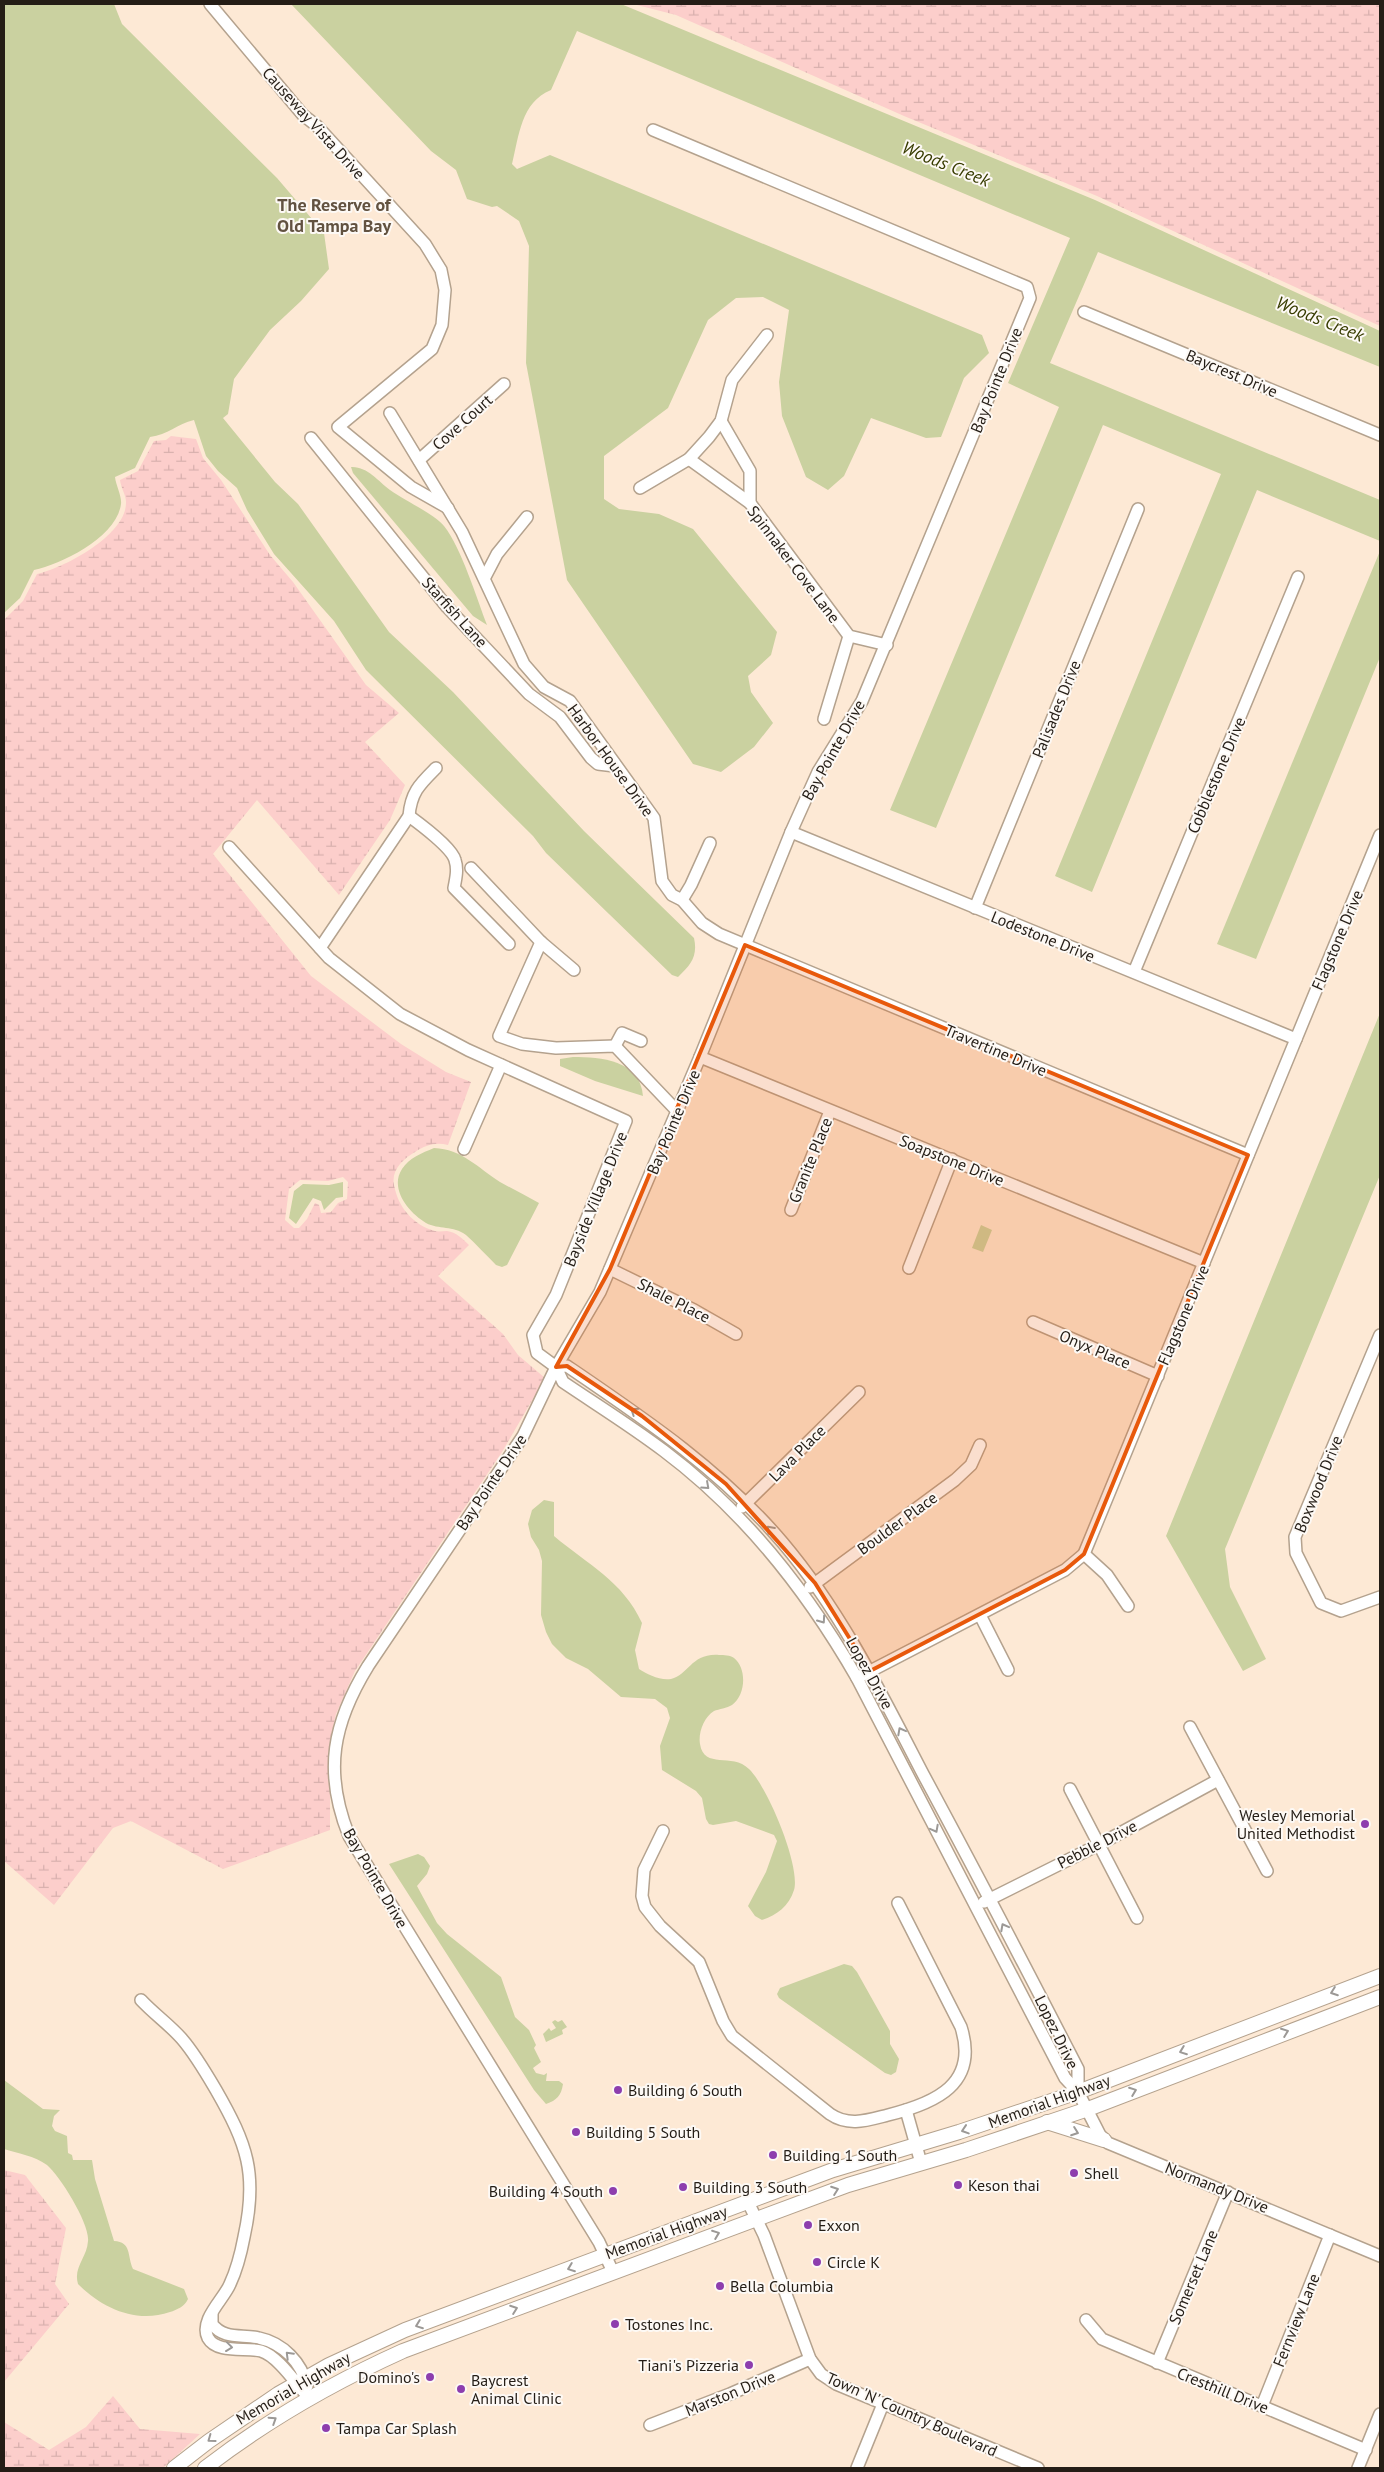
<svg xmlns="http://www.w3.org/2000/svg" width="1384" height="2472" font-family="'PT Sans',sans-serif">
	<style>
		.wetland { fill: url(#wetland-marsh); fill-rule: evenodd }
		.water { fill: #cad1a0 }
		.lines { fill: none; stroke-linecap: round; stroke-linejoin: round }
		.minor-casing { stroke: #b4a28e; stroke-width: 14 }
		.major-casing { stroke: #b4a28e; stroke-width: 16 }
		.minor { stroke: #fff; stroke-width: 11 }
		.major { stroke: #fff; stroke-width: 14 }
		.oneway { stroke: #9c9996 }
		.marked { fill: #e8590c; fill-opacity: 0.2; stroke: #e8590c; stroke-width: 4; stroke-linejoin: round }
		.poi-dot { fill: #8d3eae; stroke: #fdf9f5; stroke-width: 2 }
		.labels { text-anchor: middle; stroke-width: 4; stroke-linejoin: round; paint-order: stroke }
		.street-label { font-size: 16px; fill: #241d16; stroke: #fdf9f5 }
		.poi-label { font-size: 16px; fill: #241d16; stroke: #fdf9f5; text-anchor: start }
		.water-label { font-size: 18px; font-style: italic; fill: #373c00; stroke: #fdf9f5 }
		.neighbourhood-label { font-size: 18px; font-weight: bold; fill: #625240; stroke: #fdf9f5 }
	</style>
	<defs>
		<pattern id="wetland-marsh" width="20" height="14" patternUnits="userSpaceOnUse" patternTransform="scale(1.25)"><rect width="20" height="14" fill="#fccecb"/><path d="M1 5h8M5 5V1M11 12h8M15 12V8" fill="none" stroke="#d8b0ae"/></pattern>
	</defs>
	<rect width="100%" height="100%" fill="#fde9d5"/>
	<!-- wetland -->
	<g class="wetland">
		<path d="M633 4H1380V326L1097 196 904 116 676 15Z"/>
		<path d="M171 436 196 439 203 458 221 480 270 555 293 582 366 685 399 713 365 742 405 785 390 820 339 895 257 800 213 854 311 976 401 1044 446 1072 471 1082 448 1145C435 1142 426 1145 415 1152 403 1159 391 1170 394 1185 398 1207 413 1225 435 1231 439 1232 443 1231 447 1231 456 1232 463 1239 469 1245L438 1276 503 1334 518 1355 545 1378 502 1452 355 1671 336 1714 330 1740V1830L223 1869 131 1821 113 1828 54 1905 4 1861V620L23 601 37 574C64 568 127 535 126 502 126 495 121 488 120 480L138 471 154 441 166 440ZM343 1177 348 1182 347 1199 338 1203 331 1212 321 1213 319 1205 315 1203 307 1219 299 1228H294L285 1220 289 1189 300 1180 328 1181Z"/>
		<path d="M4 2170 25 2175 66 2228 55 2284 69 2304 4 2382Z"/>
		<path d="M113 2396 140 2429 200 2434 163 2468H4V2422L49 2450 86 2427Z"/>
	</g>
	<!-- water -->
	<g class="water">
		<path d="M4 4H114L122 24 277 178 324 233 329 269 301 301 270 330 234 379 228 414 223 418 275 482 298 504 389 632 453 692 584 831 694 938C698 956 691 965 678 977L672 975 546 853 533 836 366 670 334 621 274 554 247 510 237 488 218 471 206 456 194 420C177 424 168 435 150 437L135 468 115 477C116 486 122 496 121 504 117 537 62 564 34 570L20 598 4 613Z"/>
		<path d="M291 4H621L1095 200 1380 331V367L1098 252 1050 363 1380 500V541L1257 490 1092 892 1055 876 1221 474 1103 425 936 828 890 810 1059 407 1008 383 1070 238 577 31 551 90C521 102 519 136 512 164L517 169 550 155 982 335 989 353 964 378 941 437 926 438 871 418 844 476 828 490 806 477 782 416 779 382 789 310 763 297 736 298 708 320 668 408 604 456V499L619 509 659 514 693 529 777 632 771 655 748 676 751 692 773 723 754 747 721 772 693 764 567 580 526 363 529 246 519 221 497 206 492 207 467 199 456 170 431 151Z"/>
		<path d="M351 467C367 466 378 481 390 490 404 500 434 514 444 526 461 547 477 599 487 625L473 616 353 473Z"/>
		<path d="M1380 551V657L1256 959 1217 944Z"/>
		<path d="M1380 1013V1175L1225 1549 1230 1587 1266 1659 1243 1671 1166 1536Z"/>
		<path d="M573 1057C601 1057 640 1060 643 1096L595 1081 560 1066V1059Z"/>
		<path d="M434 1148C462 1149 478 1168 500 1182 513 1189 526 1196 539 1203L507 1265 502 1267 496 1265C486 1255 476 1244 466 1235 453 1225 439 1230 426 1223 409 1213 389 1189 402 1169 409 1158 422 1153 434 1148Z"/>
		<path d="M343 1182V1197L336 1198 324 1210 321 1201 313 1198 296 1224 289 1218 294 1191 303 1184 329 1185Z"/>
		<path d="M981 1225 992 1230 983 1252 972 1248Z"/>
		<path d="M544 1500 554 1502V1536C587 1564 623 1581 642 1623L635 1650 639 1669C647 1674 660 1681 671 1679 689 1675 691 1653 719 1655 724 1655 730 1655 734 1658 747 1668 746 1695 732 1705 727 1708 719 1709 714 1711 704 1717 698 1733 700 1744 704 1770 732 1752 749 1769 767 1786 801 1866 794 1890 789 1906 777 1915 762 1920L755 1916 748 1906 766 1872 777 1841 774 1835 736 1821 713 1825 709 1824 706 1819 702 1798 696 1791 662 1770 660 1746 670 1718 667 1708 655 1699 621 1697 588 1669 566 1658 552 1644 546 1632 541 1615 542 1561 539 1550 531 1537 528 1524 532 1510Z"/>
		<path d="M418 1854 424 1857 430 1866 427 1874 417 1886 437 1923 447 1934 501 1977 515 2017 529 2030 536 2045 534 2048 541 2062 533 2068 536 2073 544 2075 547 2073 546 2081H559L563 2084C561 2096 557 2100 546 2104L534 2090 389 1864Z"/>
		<path d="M844 1964 852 1966 857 1972 890 2031V2044L899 2059 896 2072 891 2075 885 2073 779 1998 777 1994 780 1988Z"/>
		<path d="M555 2020 558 2022 562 2020 567 2027 562 2030 563 2034 546 2042 543 2034 549 2028 551 2031 556 2028 552 2022Z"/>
		<path d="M4 2080 43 2109 60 2110 54 2116 52 2126 55 2131 67 2136 68 2153 72 2155 73 2160H92L95 2179 114 2241C132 2242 127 2256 133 2269L184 2289 188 2299C185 2306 177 2310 170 2312 136 2324 102 2308 78 2284 73 2267 87 2258 88 2241 90 2224 60 2176 47 2165 35 2156 17 2153 4 2149Z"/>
	</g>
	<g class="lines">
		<!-- minor casing -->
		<g class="minor-casing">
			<g id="minor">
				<path d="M210 4 303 115 317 126 425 244 441 270 445 290 442 325 432 349 338 427 411 487 448 508"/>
				<path d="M1084 312 1380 435"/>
				<path d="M390 413 462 532 524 664 544 687 570 701 654 818 662 881 672 895 682 900 702 923 719 934 1248 1155"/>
				<path d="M721 421 750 471V503"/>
				<path d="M311 438 447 607 529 694 560 717 591 758 598 764 615 766"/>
				<path d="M689 459 750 503 849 636 887 645"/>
				<path d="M419 460 504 384"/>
				<path d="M640 488 689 459 709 437 721 421 732 380 767 335"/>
				<path d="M485 577 497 554 527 517"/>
				<path d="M824 719 849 636"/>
				<path d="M409 816C420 824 452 848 455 860 458 869 456 878 454 888L509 944"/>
				<path d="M791 832 1296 1039"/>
				<path d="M229 847 329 958 400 1014 468 1050 626 1121 556 1295 533 1335 537 1353 556 1367 563 1382C597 1405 631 1426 664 1451 744 1511 807 1591 857 1678L1065 2078 1078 2092 1100 2135 1108 2143 1380 2256"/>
				<path d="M471 868 541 942 574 970"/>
				<path d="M682 900 691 885 710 843"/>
				<path d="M975 908 1138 509"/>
				<path d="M541 942 499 1036 522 1044 556 1048 615 1046 677 1111"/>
				<path d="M320 948 409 816C411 792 420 784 436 768"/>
				<path d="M1134 972 1298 577"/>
				<path d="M615 1046 622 1033 641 1041"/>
				<path d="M700 1057 1204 1263"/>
				<path d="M464 1149 501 1065"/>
				<path d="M791 1210 830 1111"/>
				<path d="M909 1268 952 1159"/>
				<path d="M610 1269 694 1310 736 1334"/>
				<path d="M1033 1322 1158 1376"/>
				<path d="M1380 1335 1295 1537 1296 1553 1321 1603 1341 1611 1380 1597"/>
				<path d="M556 1367 567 1366C645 1419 721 1470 783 1543 842 1613 881 1693 923 1774 976 1872 1027 1970 1078 2069V2092"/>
				<path d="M742 1507 859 1392"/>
				<path d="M1084 1554 1107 1575 1128 1606"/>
				<path d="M810 1587 955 1480 971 1465 980 1445"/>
				<path d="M980 1615 1008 1670"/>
				<path d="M857 1678 1065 1570 1084 1554 1380 835"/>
				<path d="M1190 1727 1267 1871"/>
				<path d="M1070 1789 1137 1918"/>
				<path d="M663 1831 644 1870 642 1896 645 1907 660 1926 699 1962 723 2021 732 2036 830 2114C849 2127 868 2120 888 2115 936 2103 979 2084 961 2027L898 1903"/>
				<path d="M984 1902 1100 1844 1218 1780"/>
				<path d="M141 2000C154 2014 170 2025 182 2039 195 2054 206 2073 216 2090 247 2144 258 2174 244 2237 241 2253 237 2269 230 2284 224 2299 199 2320 208 2338 217 2354 246 2347 261 2351 278 2356 296 2384 309 2398"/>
				<path d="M906 2110 921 2163"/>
				<path d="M748 2202 764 2235 810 2359 821 2374 836 2384 1038 2468"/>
				<path d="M613 2272 599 2242 349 1836C323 1771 333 1723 368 1666L523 1436 556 1367 600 1292 700 1057 791 832 818 772 862 701 1030 298 1027 287 653 130"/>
				<path d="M212 2314V2324C224 2340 242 2334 259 2338 283 2343 302 2363 307 2386"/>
				<path d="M1086 2320 1102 2339 1366 2450"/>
				<path d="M1157 2363 1228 2192"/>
				<path d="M1262 2406 1330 2235"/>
				<path d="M650 2425 730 2394 810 2359"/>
				<path d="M857 2468 883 2404"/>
				<path d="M1358 2468 1380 2414"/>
			</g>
		</g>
		<!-- major casing -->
		<g class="major-casing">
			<g id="major">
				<path d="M1047 2122 1104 2140"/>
				<path d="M174 2468 209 2441 278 2394 329 2365 405 2330 833 2170 959 2132 1078 2092 1380 1976"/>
				<path d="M205 2468C266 2421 332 2383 403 2351L848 2185 966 2150 1088 2109 1380 1997"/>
			</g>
		</g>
		<!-- minor -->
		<use href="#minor" class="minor"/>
		<!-- major -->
		<use href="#major" class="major"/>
	</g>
	<!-- one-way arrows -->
	<defs><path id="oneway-chevron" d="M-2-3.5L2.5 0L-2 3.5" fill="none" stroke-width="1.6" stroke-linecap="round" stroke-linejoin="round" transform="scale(1.25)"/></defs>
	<g class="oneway">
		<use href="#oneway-chevron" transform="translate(634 1411) rotate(-146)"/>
		<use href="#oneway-chevron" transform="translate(706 1486) rotate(42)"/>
		<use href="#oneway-chevron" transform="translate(770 1529) rotate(-132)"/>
		<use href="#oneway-chevron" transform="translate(822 1620) rotate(55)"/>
		<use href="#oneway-chevron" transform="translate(901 1731) rotate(-118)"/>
		<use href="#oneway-chevron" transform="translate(935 1829) rotate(62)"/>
		<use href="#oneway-chevron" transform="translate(1004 1927) rotate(-118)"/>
		<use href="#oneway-chevron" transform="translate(1334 1992) rotate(160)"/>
		<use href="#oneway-chevron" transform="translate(1285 2032) rotate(-21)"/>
		<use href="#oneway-chevron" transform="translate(1183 2051) rotate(159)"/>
		<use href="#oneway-chevron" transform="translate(1133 2091) rotate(-21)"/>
		<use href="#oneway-chevron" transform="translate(965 2130) rotate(162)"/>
		<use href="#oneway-chevron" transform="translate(1075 2132) rotate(20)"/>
		<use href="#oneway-chevron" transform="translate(835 2190) rotate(-20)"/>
		<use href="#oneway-chevron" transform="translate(716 2234) rotate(-21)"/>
		<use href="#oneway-chevron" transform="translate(571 2268) rotate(159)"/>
		<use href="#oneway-chevron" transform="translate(514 2309) rotate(-20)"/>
		<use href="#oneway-chevron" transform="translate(419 2325) rotate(159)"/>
		<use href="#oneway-chevron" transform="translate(229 2347) rotate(7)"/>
		<use href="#oneway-chevron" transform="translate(289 2355) rotate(-135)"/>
		<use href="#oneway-chevron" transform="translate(273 2420) rotate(-33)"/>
		<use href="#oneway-chevron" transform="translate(211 2439) rotate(144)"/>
	</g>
	<!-- marked area -->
	<path class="marked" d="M745 945 1248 1155 1084 1554 1065 1570 870 1671 815 1583 726 1484 642 1416 567 1366 556 1367 610 1269Z"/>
	<!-- markers -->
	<g class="poi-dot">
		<circle cx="1365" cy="1824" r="5"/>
		<circle cx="618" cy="2090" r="5"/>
		<circle cx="576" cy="2132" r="5"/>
		<circle cx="773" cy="2155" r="5"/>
		<circle cx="1074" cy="2173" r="5"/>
		<circle cx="958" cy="2185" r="5"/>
		<circle cx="683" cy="2187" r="5"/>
		<circle cx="613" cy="2191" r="5"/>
		<circle cx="808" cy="2225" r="5"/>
		<circle cx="817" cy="2262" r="5"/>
		<circle cx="720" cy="2286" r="5"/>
		<circle cx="615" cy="2324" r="5"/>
		<circle cx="749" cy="2365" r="5"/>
		<circle cx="430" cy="2377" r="5"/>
		<circle cx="461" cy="2389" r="5"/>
		<circle cx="326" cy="2428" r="5"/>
	</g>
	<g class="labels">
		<!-- street labels -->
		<g class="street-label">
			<text transform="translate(314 123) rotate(48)" y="6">Causeway Vista Drive</text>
			<text transform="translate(1232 373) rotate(23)" y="6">Baycrest Drive</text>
			<text transform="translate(996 380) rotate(-68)" y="6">Bay Pointe Drive</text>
			<text transform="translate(462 422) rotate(-42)" y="6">Cove Court</text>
			<text transform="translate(794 564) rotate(53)" y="6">Spinnaker Cove Lane</text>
			<text transform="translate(455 612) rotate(48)" y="6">Starfish Lane</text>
			<text transform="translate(1056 709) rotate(-68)" y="6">Palisades Drive</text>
			<text transform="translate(833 750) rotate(-61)" y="6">Bay Pointe Drive</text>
			<text transform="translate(611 760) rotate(54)" y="6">Harbor House Drive</text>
			<text transform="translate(1216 775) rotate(-67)" y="6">Cobblestone Drive</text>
			<text transform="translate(1043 936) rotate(22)" y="6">Lodestone Drive</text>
			<text transform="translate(1337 940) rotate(-67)" y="6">Flagstone Drive</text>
			<text transform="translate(996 1050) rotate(23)" y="6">Travertine Drive</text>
			<text transform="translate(673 1122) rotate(-67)" y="6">Bay Pointe Drive</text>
			<text transform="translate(810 1160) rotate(-68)" y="6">Granite Place</text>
			<text transform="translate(952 1160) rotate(22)" y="6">Soapstone Drive</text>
			<text transform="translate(595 1199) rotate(-68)" y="6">Bayside Village Drive</text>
			<text transform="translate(674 1300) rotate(27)" y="6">Shale Place</text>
			<text transform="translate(1183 1315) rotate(-67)" y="6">Flagstone Drive</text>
			<text transform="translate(1095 1349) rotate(23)" y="6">Onyx Place</text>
			<text transform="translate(797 1453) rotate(-45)" y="6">Lava Place</text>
			<text transform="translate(491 1482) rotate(-56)" y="6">Bay Pointe Drive</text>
			<text transform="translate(1318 1484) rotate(-68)" y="6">Boxwood Drive</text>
			<text transform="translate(897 1523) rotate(-36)" y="6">Boulder Place</text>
			<text transform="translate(870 1673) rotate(61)" y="6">Lopez Drive</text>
			<text transform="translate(1097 1844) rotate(-27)" y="6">Pebble Drive</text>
			<text transform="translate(376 1878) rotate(60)" y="6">Bay Pointe Drive</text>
			<text transform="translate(1057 2032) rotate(64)" y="6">Lopez Drive</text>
			<text transform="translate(1049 2101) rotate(-20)" y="6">Memorial Highway</text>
			<text transform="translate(1217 2187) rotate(22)" y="6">Normandy Drive</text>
			<text transform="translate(666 2232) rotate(-20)" y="6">Memorial Highway</text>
			<text transform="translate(1193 2277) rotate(-67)" y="6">Somerset Lane</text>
			<text transform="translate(1296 2320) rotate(-68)" y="6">Fernview Lane</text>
			<text transform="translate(293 2388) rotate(-30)" y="6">Memorial Highway</text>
			<text transform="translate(1223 2390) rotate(22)" y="6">Cresthill Drive</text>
			<text transform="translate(730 2393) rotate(-22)" y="6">Marston Drive</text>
			<text transform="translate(912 2414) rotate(24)" y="6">Town 'N' Country Boulevard</text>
		</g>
		<!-- poi labels -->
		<g class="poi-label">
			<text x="1355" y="1821" text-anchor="end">Wesley Memorial<tspan x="1355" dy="18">United Methodist</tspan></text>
			<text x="628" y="2096">Building 6 South</text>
			<text x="586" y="2138">Building 5 South</text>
			<text x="783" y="2161">Building 1 South</text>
			<text x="1084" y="2179">Shell</text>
			<text x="968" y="2191">Keson thai</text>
			<text x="693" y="2193">Building 3 South</text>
			<text x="603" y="2197" text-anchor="end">Building 4 South</text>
			<text x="818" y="2231">Exxon</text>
			<text x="827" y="2268">Circle K</text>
			<text x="730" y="2292">Bella Columbia</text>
			<text x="625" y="2330">Tostones Inc.</text>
			<text x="739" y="2371" text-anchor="end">Tiani's Pizzeria</text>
			<text x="420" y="2383" text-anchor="end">Domino's</text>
			<text x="471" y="2386">Baycrest<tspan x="471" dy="18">Animal Clinic</tspan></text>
			<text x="336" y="2434">Tampa Car Splash</text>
		</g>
		<!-- water labels -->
		<g class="water-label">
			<text transform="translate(946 164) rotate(22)" y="6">Woods Creek</text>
			<text transform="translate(1320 319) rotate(22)" y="6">Woods Creek</text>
		</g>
		<!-- neighbourhood labels -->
		<g class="neighbourhood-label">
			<text x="334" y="211">The Reserve of<tspan x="334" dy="21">Old Tampa Bay</tspan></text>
		</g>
	</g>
	<!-- border -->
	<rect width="1384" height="2472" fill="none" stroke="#241d16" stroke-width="10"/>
</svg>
